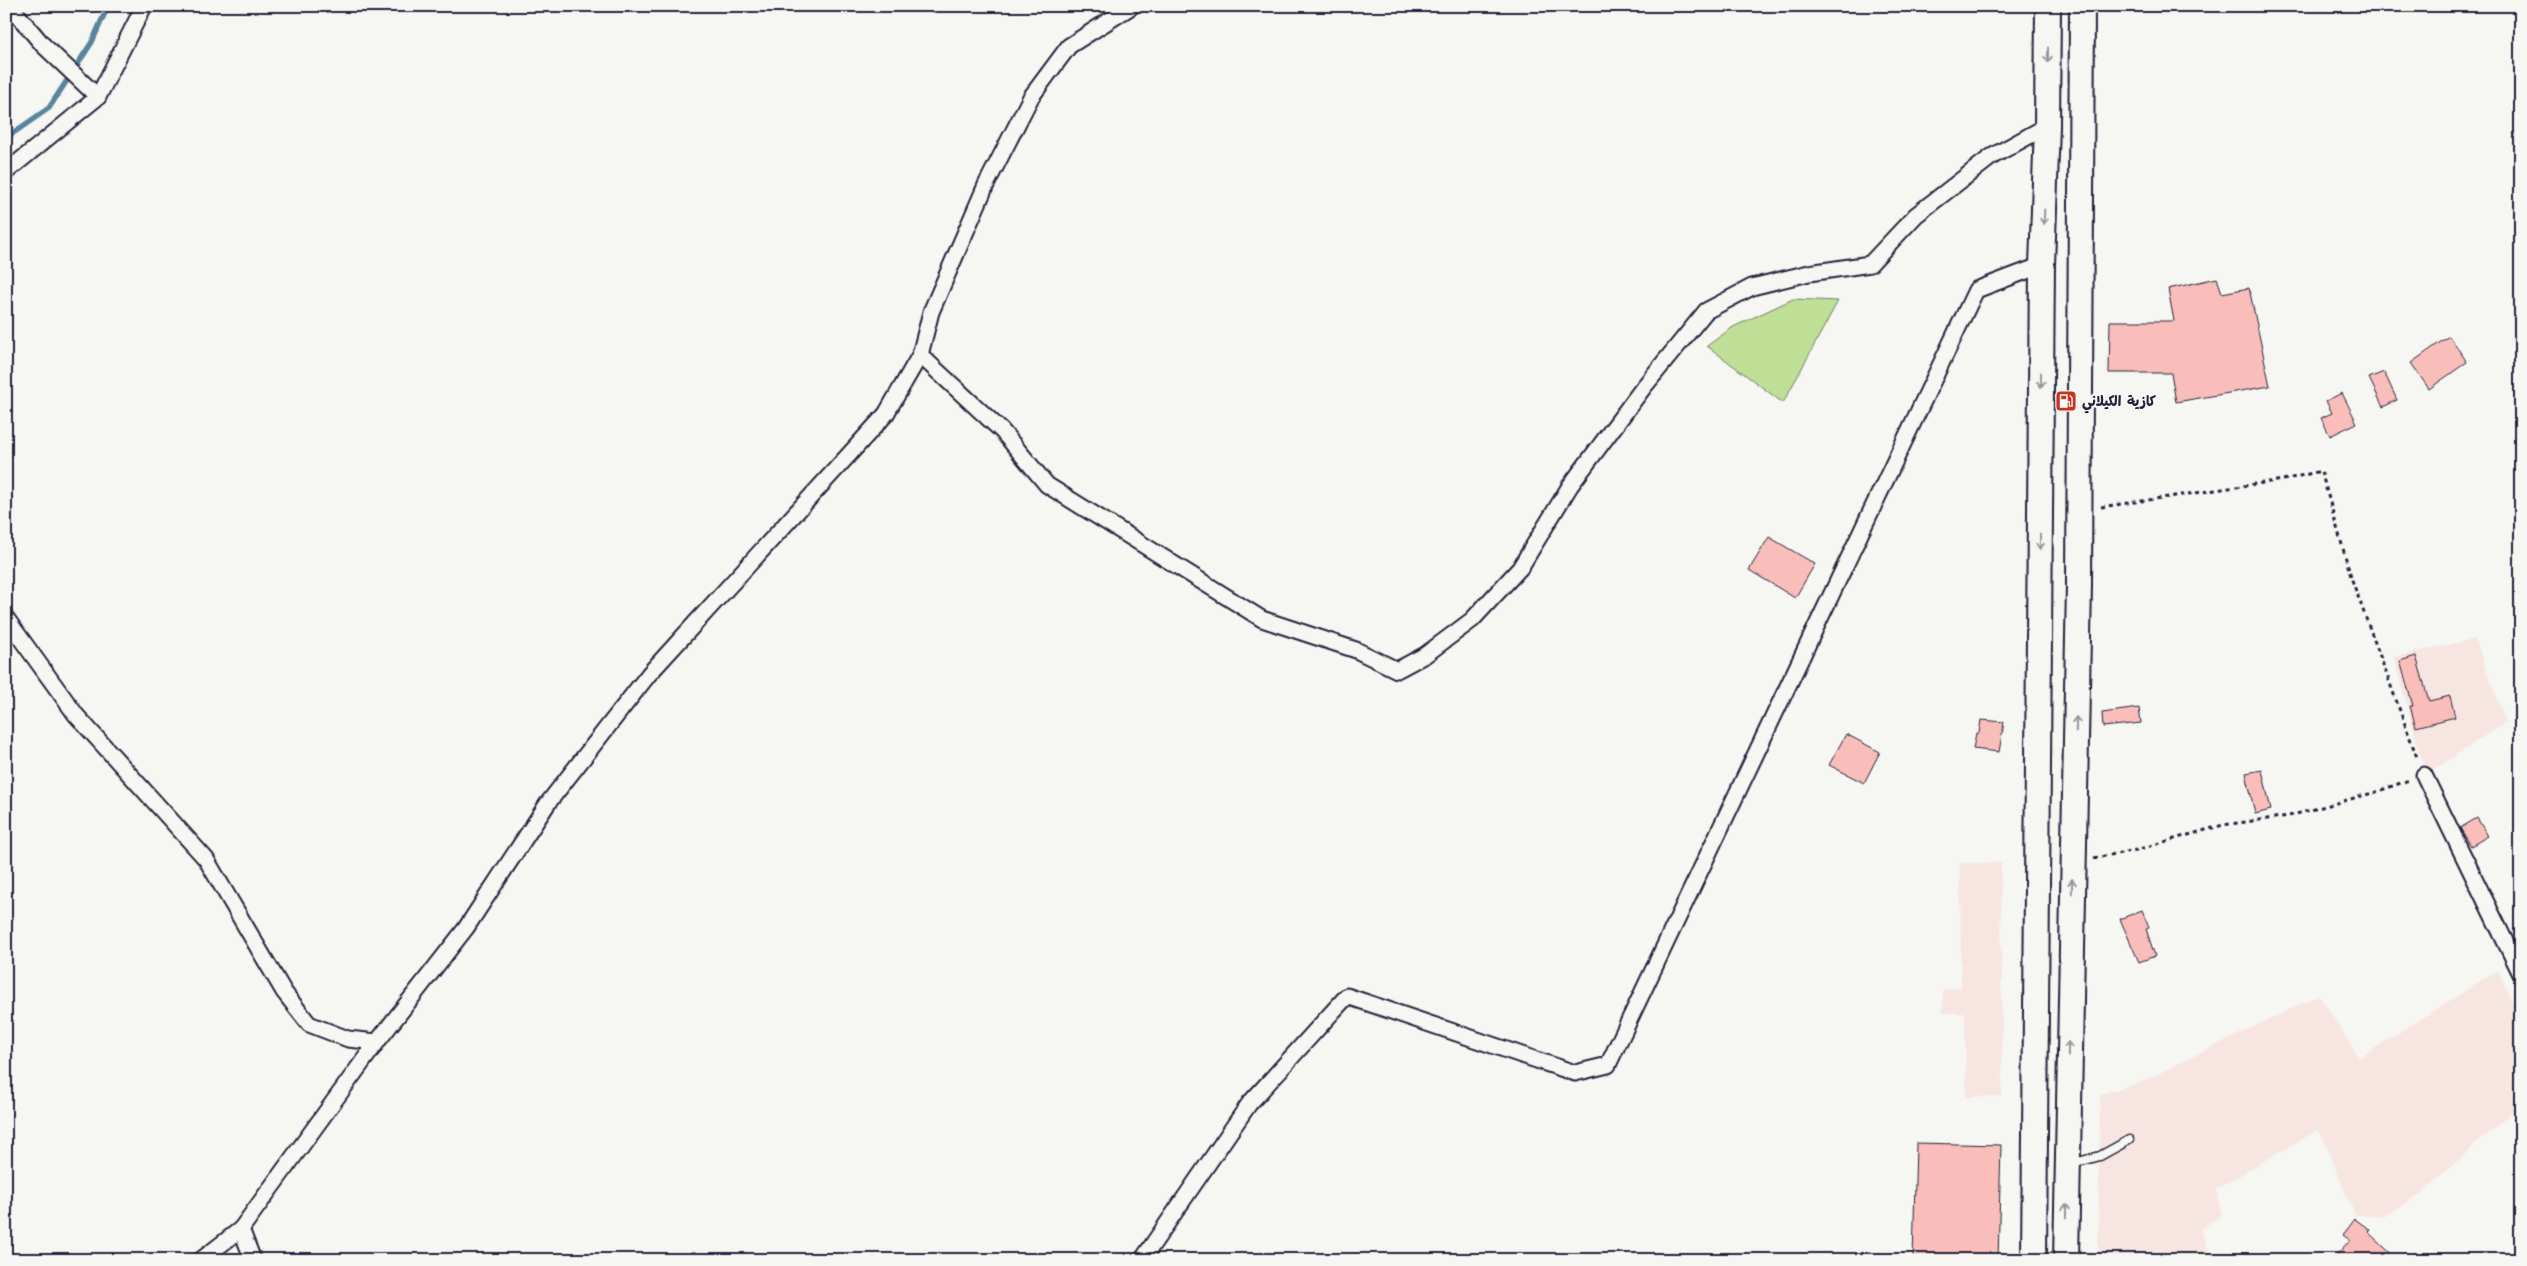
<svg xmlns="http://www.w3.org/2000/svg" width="2527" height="1266" font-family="'Architects Daughter','Playpen Sans Arabic',sans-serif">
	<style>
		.built { fill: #f7e5e1 }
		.green { fill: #bfde96; stroke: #708068 }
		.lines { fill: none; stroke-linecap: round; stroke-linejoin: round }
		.stream { stroke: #59849d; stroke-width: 5.5 }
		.building { fill: #fabeba; stroke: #22223b }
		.service-casing { stroke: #22223b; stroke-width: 11 }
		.minor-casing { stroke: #22223b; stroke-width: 19 }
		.primary-casing { stroke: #22223b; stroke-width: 28 }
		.path { stroke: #22223b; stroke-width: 3; stroke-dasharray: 4 4; stroke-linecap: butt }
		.service { stroke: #f6f6f2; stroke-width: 8 }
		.minor { stroke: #f6f6f2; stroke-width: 15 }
		.primary { stroke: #f6f6f2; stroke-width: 24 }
		.oneway { stroke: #9797a0 }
		.labels { text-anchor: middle; stroke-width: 4.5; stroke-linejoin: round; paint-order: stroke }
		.poi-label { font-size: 14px; font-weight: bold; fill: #22223b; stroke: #f6f6f2; text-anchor: start }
	</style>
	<rect width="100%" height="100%" fill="#f6f6f2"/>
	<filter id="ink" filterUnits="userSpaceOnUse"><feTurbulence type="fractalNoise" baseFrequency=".02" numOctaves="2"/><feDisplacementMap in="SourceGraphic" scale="10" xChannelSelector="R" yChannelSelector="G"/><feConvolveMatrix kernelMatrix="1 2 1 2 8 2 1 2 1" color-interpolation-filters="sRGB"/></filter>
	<g filter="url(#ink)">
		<!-- built -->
		<g class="built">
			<path d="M2475 639 2506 722 2429 773 2420 754 2394 657Z"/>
			<path d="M1960 863H2001L2002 1096 1966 1097 1965 1013H1943V989L1961 988Z"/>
			<path d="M2498 970 2521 1021V1104L2422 1193 2383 1217 2355 1215 2319 1129 2216 1189 2222 1215 2200 1229 2213 1260H2098L2100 1094 2141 1082 2319 995 2359 1058Z"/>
		</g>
		<!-- green -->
		<path class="green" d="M1793 299 1838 301 1783 403 1707 346 1733 327Z"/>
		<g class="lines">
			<!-- stream -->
			<path class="stream" d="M6 138 49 108 92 42 108 6"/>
		</g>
		<!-- building -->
		<g class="building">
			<path d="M2217 278 2222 293 2249 288 2270 386 2176 402 2171 373H2109L2110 321H2174L2168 289Z"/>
			<path d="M2449 336 2467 362 2429 389 2411 363Z"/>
			<path d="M2384 372 2397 400 2383 407 2369 378Z"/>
			<path d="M2342 393 2357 423 2330 436 2321 418 2332 413 2326 401Z"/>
			<path d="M1769 537 1815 564 1795 598 1749 570Z"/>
			<path d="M2416 656 2429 701 2450 696 2455 717 2416 727 2410 706H2413L2400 661Z"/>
			<path d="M2139 708 2141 723 2103 727 2102 713Z"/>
			<path d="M1981 720 2004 722 1999 752 1973 749 1976 733H1979Z"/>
			<path d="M1846 734 1880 752 1864 783 1829 765Z"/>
			<path d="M2262 770 2271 810 2255 814 2246 773Z"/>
			<path d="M2477 818 2488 836 2471 846 2460 828Z"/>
			<path d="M2142 910 2149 927 2146 929 2155 956 2139 962 2120 919Z"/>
			<path d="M1916 1143 2001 1145 1998 1260H1913Z"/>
			<path d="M2355 1219 2370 1230 2368 1232 2398 1260H2332L2350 1240 2343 1235Z"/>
		</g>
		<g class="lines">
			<!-- service casing -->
			<g class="service-casing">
				<path id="service" d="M2071 1164 2100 1156 2129 1140"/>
			</g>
			<!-- minor casing -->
			<g class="minor-casing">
				<g id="minor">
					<path d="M10 6 43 45 98 97"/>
					<path d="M6 172 98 97 144 6"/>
					<path d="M920 355 1002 431 1047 485 1262 619 1356 650 1397 670 1425 655 1472 620 1520 568 1570 486 1643 388 1706 311 1752 287 1809 273 1870 264 1916 215 1991 157 2047 126"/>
					<path d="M6 618 76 715 206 859 284 992 309 1024 348 1039 377 1042"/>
					<path d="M2424 775 2521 974"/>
					<path d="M201 1260 241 1229"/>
					<path d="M253 1260 241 1229 377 1042 466 928 548 803 649 674 886 414 920 355 931 312 986 185 1031 97 1069 46 1132 6"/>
					<path d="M1142 1260 1249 1104 1347 996 1575 1073 1608 1065 1976 290 2042 265"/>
				</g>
			</g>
			<!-- primary casing -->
			<g class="primary-casing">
				<g id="primary">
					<path d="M2034 1260 2042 265 2047 126 2048 6"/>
					<path d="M2066 1260 2079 585 2082 6"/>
				</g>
			</g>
			<!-- path -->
			<g class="path">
				<path d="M2101 507 2283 480 2321 471 2352 580 2418 760"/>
				<path d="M2094 858 2136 850 2223 825 2289 816 2376 792 2409 780"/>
			</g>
			<!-- service -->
			<use href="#service" class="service"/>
			<!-- minor -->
			<use href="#minor" class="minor"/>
			<!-- primary -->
			<use href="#primary" class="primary"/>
		</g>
		<!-- one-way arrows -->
		<defs><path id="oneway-shaft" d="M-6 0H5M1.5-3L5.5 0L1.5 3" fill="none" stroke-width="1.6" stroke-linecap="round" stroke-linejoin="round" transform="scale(1.25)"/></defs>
		<g class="oneway">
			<use href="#oneway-shaft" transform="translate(2048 55) rotate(90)"/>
			<use href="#oneway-shaft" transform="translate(2044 217) rotate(92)"/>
			<use href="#oneway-shaft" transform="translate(2041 380) rotate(90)"/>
			<use href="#oneway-shaft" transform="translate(2040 542) rotate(90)"/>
			<use href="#oneway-shaft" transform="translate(2076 724) rotate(-89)"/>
			<use href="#oneway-shaft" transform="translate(2072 886) rotate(-89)"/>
			<use href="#oneway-shaft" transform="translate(2068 1049) rotate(-89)"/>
			<use href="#oneway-shaft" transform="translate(2066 1211) rotate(-90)"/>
		</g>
	</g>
	<!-- icons -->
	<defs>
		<g id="fuel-square" transform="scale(1.125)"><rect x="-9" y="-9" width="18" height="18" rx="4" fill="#c8321e" stroke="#f6f6f2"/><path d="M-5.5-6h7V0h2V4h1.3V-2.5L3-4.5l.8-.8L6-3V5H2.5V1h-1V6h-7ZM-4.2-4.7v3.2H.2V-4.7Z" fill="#fff"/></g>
	</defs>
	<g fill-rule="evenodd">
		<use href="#fuel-square" x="2066" y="401"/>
	</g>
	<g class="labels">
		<!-- poi labels -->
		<g class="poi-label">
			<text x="2082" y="406">كازية الكيلاني</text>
		</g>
	</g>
	<!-- margin -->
	<rect width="2527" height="1266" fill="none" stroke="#f6f6f2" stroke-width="25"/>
	<rect x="12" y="12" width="2502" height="1241" fill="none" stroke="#22223b" stroke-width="2" filter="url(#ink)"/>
</svg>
